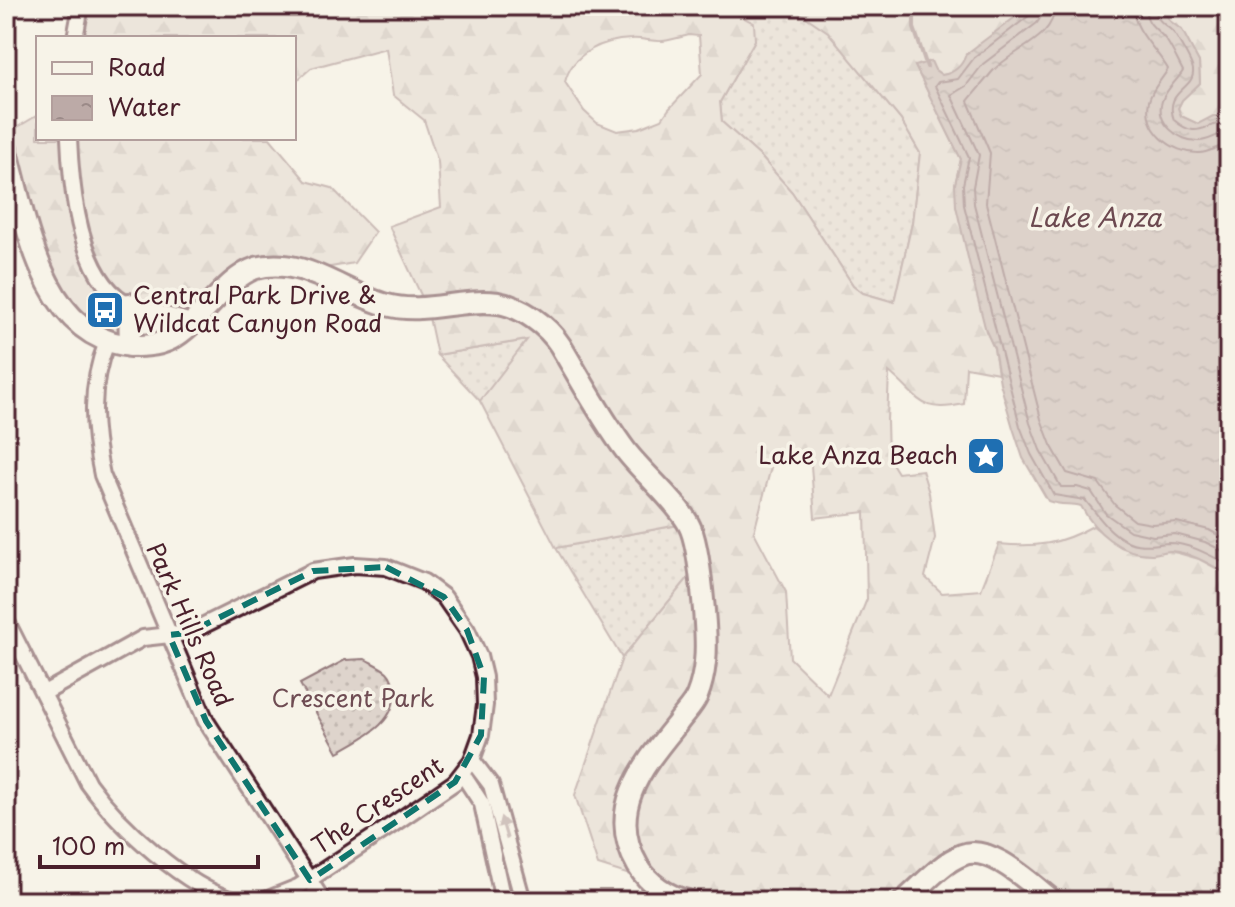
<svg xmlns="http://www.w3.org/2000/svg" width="1235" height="907" font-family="'Playpen Sans',sans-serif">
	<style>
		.grass { fill: url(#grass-dots); stroke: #947a7c; stroke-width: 2 }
		.forest { fill: url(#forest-firs); stroke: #947a7c; stroke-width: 2; fill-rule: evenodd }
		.water { fill: url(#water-ripples); stroke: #8e7275; stroke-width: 2 }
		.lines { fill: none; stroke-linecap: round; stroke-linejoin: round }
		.shore { stroke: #78575d; stroke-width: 2 }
		.stream { stroke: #8e7275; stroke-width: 4 }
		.street-casing { stroke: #4a1f2b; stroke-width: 20 }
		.secondary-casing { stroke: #4a1f2b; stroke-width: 26 }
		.street { stroke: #f7f3e8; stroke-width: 14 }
		.secondary { stroke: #f7f3e8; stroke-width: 20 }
		.oneway { fill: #a0898a }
		.marked { fill: none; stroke: #0f766e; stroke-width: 6; stroke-dasharray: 16 10; stroke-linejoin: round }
		.labels { text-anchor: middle; stroke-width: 7; stroke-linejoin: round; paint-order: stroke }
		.poi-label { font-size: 24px; fill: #4a1f2b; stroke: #f7f3e8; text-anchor: start }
		.street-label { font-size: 24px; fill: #4a1f2b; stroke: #f7f3e8 }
		.park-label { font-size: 24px; fill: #6f4c53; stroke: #f7f3e8 }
		.water-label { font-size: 26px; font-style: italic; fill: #6c4950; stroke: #f7f3e8 }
	</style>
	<defs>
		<pattern id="grass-dots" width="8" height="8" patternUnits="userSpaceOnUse" patternTransform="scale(2)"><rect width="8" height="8" fill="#ded4cc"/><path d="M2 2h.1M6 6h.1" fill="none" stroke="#c0b6af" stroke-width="1.8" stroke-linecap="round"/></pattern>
		<pattern id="forest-firs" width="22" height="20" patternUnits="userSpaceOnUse" patternTransform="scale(2)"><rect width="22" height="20" fill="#ded4cc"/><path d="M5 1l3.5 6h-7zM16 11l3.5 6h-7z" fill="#c0b6af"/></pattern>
		<pattern id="water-ripples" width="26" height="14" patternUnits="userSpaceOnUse" patternTransform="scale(2)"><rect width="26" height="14" fill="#bcaaa7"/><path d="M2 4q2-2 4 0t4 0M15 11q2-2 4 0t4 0" fill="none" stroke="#9b8a88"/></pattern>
	</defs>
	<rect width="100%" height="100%" fill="#f7f3e8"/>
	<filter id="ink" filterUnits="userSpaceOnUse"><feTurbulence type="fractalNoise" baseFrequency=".0125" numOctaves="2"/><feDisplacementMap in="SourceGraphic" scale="16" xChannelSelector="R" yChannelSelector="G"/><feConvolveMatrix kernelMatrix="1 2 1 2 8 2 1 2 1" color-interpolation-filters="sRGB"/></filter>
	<g filter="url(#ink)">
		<!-- grass -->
		<g class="grass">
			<path d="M706 6H790L828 31 901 120 920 153 912 223 894 302 863 293 853 285 792 192 761 157 722 122 720 102 755 40 737 14 693 9Z"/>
			<path d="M528 340 480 401 437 355Z"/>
			<path d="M689 523 699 565 622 658 556 548Z"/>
			<path d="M365 659C372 663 381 667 387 672 392 677 393 683 394 689 398 723 363 738 338 752L300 684 345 660Z"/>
		</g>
		<!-- forest -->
		<g class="forest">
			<path d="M81 6H706L696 9 737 14 754 23 755 40 720 102 722 122 761 157 792 192 853 285 863 293 894 302 912 223 920 153 901 120 828 32 790 6H1030L953 73 942 75 935 70 915 66 961 159 955 184 986 331 994 348 998 373 966 367 964 404C918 414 921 398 889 372L887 421 888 457 898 473 922 470 929 493 935 538 925 577 942 593 981 590 999 544C1037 548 1060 544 1093 526L1121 547 1139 553 1171 551 1199 559 1229 575V901H1053L972 852 904 901H688L646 880 598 865 575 795 622 658 699 565 689 523 556 548 480 401 527 340 437 355 427 308 389 226 441 207 438 162 424 120 393 95 386 48 311 68 294 83V38H75ZM689 35 699 36 702 74 669 109 662 119 639 128 617 131 597 123 584 111 565 82C572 53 603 40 631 39 642 38 653 42 663 41 672 40 681 37 689 35ZM810 453 815 518 865 512 867 599 828 695 790 658 786 592 754 532 774 456Z"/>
			<path d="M1162 6H1229V116L1223 114 1198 124 1181 116 1178 108 1182 100 1200 83 1199 62 1185 36 1170 21Z"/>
			<path d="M38 115V138H270L306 181 332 188 375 232 354 263 307 271 255 269 191 322 130 304V346L57 300 6 148V134Z"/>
		</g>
		<!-- water -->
		<path class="water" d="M1030 6H1162L1170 21 1182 30 1199 62 1200 83 1182 100 1178 108 1181 116 1198 124 1213 116H1229V575C1211 565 1191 552 1170 551 1164 551 1157 554 1151 554 1120 554 1095 532 1081 506 1069 503 1062 506 1048 501L1023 458 1013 428 1000 383 994 348 986 331 975 288 956 206 955 184 961 159 915 66 931 61 935 70 942 75C954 73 962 67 966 54Z"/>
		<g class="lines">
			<!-- shore -->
			<g class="shore">
				<path d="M1033 6 1030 15 974 58 958 79 938 82 935 86 969 157 963 185 964 205 1020 426 1031 454 1054 495 1085 500C1098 515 1107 531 1125 540 1140 548 1153 544 1169 543 1190 543 1211 556 1229 565"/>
				<path d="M1043 6 1042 15 1037 23 983 64 966 86 951 95 979 155 973 187 974 204 1030 423 1040 450 1061 487H1077L1091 491 1106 514 1130 531 1153 536 1175 534 1205 542 1229 554"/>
				<path d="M1055 6C1054 41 1011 49 992 72 984 82 975 92 968 101L990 153 986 203 1041 419 1051 445 1067 473 1098 482 1115 505 1135 521 1152 524 1177 522 1209 530 1229 541"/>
				<path d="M1133 6C1133 31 1156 48 1168 69 1162 80 1152 88 1149 101 1143 130 1172 154 1199 153 1210 153 1218 145 1229 145"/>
				<path d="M1145 6C1146 26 1156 27 1166 40 1172 48 1178 62 1183 71 1177 81 1166 89 1162 101 1155 123 1179 142 1199 141 1210 141 1217 133 1229 133"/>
				<path d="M1155 6C1156 25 1169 24 1176 36 1180 43 1193 64 1193 70 1195 90 1163 90 1174 120 1199 142 1205 121 1229 123"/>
			</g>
			<!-- stream -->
			<path class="stream" d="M914 6V28L927 67"/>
			<!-- street casing -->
			<g class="street-casing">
				<g id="street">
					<path d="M75 38 81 6"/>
					<path d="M69 138C71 186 79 283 131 305 150 312 172 316 191 322"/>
					<path d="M107 342C89 386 92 429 102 475L206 721 323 901"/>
					<path d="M6 620 88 783C119 826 185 887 236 901"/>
					<path d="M44 693 143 638 188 633 313 571 355 565 386 567 424 582 444 597 467 630 479 656 484 677 485 705 481 735 472 760 455 782 392 825 298 887 263 901"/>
					<path d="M472 760 491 785 523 901"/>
					<path d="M463 775 482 804 503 901"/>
				</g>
			</g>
			<!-- secondary casing -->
			<g class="secondary-casing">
				<g id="secondary">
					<path d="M6 148C25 215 40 332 124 345 138 347 158 346 171 339 200 324 225 278 256 268 303 255 344 294 387 305 424 315 461 298 498 303 522 307 547 325 560 345 581 380 601 418 626 451 642 472 678 503 689 525 700 545 708 638 705 662 704 672 701 686 697 696 693 706 683 715 677 724 643 766 605 810 638 866 648 883 668 897 688 901"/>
					<path d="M129 304 130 346"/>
					<path d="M904 901C922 886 941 863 962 855 990 843 1032 885 1053 901"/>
				</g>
			</g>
			<!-- street -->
			<use href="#street" class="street"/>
			<!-- secondary -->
			<use href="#secondary" class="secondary"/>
		</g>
		<!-- one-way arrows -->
		<defs><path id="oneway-solid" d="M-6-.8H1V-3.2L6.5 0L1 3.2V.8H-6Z" transform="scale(2)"/></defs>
		<use class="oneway" href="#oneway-solid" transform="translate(504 828) rotate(-106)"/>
	</g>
	<!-- marked area -->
	<path d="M0 0H1235V907H0ZM386 567 444 597 467 630 484 677 481 735 455 782 310 880 206 721 169 635 188 633 313 571Z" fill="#f7f3e8" fill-opacity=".55" fill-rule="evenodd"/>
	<path class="marked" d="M386 567 444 597 467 630 484 677 481 735 455 782 310 880 206 721 169 635 188 633 313 571Z"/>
	<!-- icons -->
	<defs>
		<g id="bus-square" transform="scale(2)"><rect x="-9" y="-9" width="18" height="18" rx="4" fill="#1f6fb2" stroke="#f7f3e8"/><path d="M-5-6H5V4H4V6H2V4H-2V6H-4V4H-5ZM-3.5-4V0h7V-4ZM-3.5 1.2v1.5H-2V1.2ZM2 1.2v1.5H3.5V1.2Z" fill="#fff"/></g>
		<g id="sight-square" transform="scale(2)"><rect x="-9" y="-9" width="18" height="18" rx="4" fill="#1f6fb2" stroke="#f7f3e8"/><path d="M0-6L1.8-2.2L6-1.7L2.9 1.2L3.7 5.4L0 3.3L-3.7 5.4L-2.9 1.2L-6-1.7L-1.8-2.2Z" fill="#fff"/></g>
	</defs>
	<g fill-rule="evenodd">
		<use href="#bus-square" x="105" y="310"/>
		<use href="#sight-square" x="986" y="456"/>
	</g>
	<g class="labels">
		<!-- poi labels -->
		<g class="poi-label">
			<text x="133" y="304">Central Park Drive &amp;<tspan x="133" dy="28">Wildcat Canyon Road</tspan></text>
			<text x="958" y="464" text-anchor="end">Lake Anza Beach</text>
		</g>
		<!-- street labels -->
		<g class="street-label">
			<text transform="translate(189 625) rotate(66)" y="8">Park Hills Road</text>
			<text transform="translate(378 806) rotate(-34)" y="8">The Crescent</text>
		</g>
		<!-- park labels -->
		<g class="park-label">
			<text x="353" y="707">Crescent Park</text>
		</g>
		<!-- water labels -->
		<g class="water-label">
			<text x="1095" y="227">Lake Anza</text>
		</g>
	</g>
	<!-- margin -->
	<rect width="1235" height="907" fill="none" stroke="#f7f3e8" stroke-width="32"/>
	<rect x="16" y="16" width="1203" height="875" fill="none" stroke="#4a1f2b" stroke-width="3" filter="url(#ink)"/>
	<!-- legend -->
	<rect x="36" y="36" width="260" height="104" fill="#f7f3e8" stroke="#b29e9c" stroke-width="2"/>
	<rect x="52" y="62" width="40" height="12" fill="#f7f3e8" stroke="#b29e9c" stroke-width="2"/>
	<text x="108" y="76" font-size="24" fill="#4a1f2b">Road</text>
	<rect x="52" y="96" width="40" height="24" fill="url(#water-ripples)" stroke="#b29e9c" stroke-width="2"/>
	<text x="108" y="116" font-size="24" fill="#4a1f2b">Water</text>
	<!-- scale -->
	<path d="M40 855v12h218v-12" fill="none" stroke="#4a1f2b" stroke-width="4"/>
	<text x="52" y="855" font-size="24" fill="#4a1f2b" stroke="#f7f3e8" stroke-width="6" paint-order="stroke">100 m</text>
</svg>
